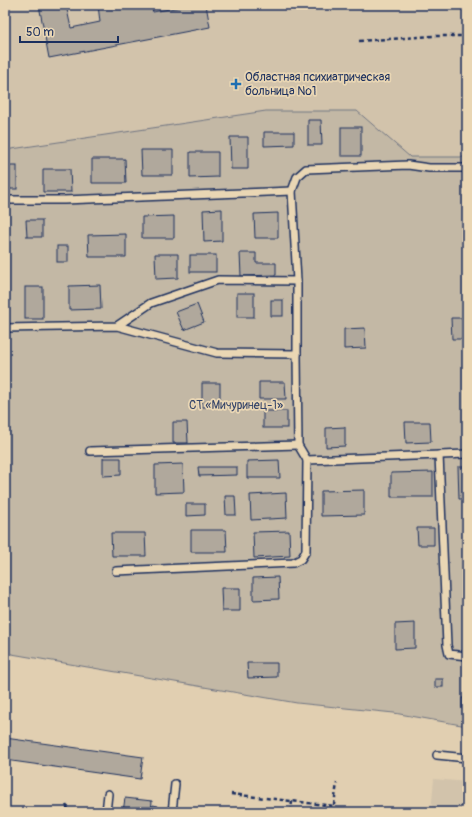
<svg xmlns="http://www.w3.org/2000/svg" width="472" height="817" font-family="Pangolin,sans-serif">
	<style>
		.built { fill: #d2c3ab }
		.green { fill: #c3b8a5; stroke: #6f7482 }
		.building { fill: #b0a89c; stroke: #1b2f5e }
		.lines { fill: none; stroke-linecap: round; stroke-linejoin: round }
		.lane-casing { stroke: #1b2f5e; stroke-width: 10 }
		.path { stroke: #1b2f5e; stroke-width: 2.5; stroke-dasharray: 4 3; stroke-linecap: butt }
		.lane { stroke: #e9d6b4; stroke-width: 7 }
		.poi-dot { fill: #1f6fb2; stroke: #e9d6b4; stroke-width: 1.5 }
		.labels { text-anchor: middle; stroke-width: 3.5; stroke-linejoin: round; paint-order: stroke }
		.poi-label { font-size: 12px; fill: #1b2f5e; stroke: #e9d6b4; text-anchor: start }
		.park-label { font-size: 12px; fill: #344469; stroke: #e9d6b4 }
	</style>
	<rect width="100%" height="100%" fill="#e1cfb1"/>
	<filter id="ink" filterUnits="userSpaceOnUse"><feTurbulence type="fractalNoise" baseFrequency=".025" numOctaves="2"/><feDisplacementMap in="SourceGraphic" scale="8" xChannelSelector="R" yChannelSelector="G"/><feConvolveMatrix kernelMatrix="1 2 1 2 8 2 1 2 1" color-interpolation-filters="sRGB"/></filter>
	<g filter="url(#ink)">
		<!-- built -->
		<g class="built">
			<path d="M5 5H40L50 58 210 27 206 5H467V157H410L357 111H266L5 150Z"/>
			<path d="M66 5H98L100 22 71 28Z"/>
			<path d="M434 779 467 782V812H431Z"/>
		</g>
		<!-- green -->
		<path class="green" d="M266 111H357L410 157H467V726L394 713 297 703 6 653 5 666V150Z"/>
		<!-- building -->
		<g class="building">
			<path d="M39 5H66L71 28 100 22 98 5H152L153 12 180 7V5H206L210 27 49 58Z"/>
			<path d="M308 120H321L322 145H308Z"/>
			<rect x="341" y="127" width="20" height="29"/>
			<path d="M264 132H294V145L264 146Z"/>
			<path d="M230 137H248V169H231Z"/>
			<path d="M141 150H173V175H142Z"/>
			<path d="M190 152H218V177L190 178Z"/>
			<path d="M92 159H125L126 183H92Z"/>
			<rect x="7" y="166" width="10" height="23"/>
			<path d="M43 169H70L71 192H43Z"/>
			<path d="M222 209V241L204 242 203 210Z"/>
			<path d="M278 213V238H255L254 214Z"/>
			<path d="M174 216V238H142V217Z"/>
			<path d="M26 220H42V237H27Z"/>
			<path d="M126 234V257H89L88 235Z"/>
			<rect x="57" y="246" width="11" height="16"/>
			<path d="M240 253H256V263H276V275L241 276Z"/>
			<path d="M155 254H178V278L156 279Z"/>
			<rect x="190" y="255" width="26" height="17"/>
			<path d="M100 285 101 309 69 310V286Z"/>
			<rect x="25" y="287" width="18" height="32"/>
			<rect x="237" y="293" width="17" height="24"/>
			<rect x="271" y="300" width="12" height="16"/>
			<path d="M197 304 204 322 184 330 176 312Z"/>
			<path d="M451 318H467V339H452Z"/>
			<path d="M365 328 366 348 344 349V329Z"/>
			<path d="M259 382H285L286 399H259Z"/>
			<rect x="202" y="383" width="18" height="24"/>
			<rect x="263" y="411" width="24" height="17"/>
			<path d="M173 422H187L188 443H173Z"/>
			<path d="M405 422H430L431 442 406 443Z"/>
			<path d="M345 427V446L326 447V428Z"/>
			<path d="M103 458H121V475L103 476Z"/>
			<path d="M279 460 280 478H247V461Z"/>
			<path d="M183 464 184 492 155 493V465Z"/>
			<path d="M198 467H237V475L199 476Z"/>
			<path d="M458 467H467V499H459Z"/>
			<path d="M433 472V497H391V473Z"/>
			<path d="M364 490V515L321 516V491Z"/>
			<path d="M286 493 287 518 251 520 250 495Z"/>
			<path d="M225 496H235L236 515H226Z"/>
			<path d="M186 504H205V515L186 516Z"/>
			<path d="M417 528H434V545H418Z"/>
			<path d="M191 530H226L227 552H191Z"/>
			<path d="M289 531 290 556 254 558 253 532Z"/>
			<path d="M111 533H145L146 556H112Z"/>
			<path d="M278 577 279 599 253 600V578Z"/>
			<path d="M221 588H240V611H222Z"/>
			<path d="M415 623V648L395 649V624Z"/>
			<path d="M247 663H277V677L248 678Z"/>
			<rect x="435" y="679" width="8" height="8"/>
			<rect x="462" y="698" width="5" height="10"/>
			<path d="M5 738 143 757 140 779 5 760Z"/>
			<path d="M125 798 152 801 151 812H123Z"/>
			<path d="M153 805 158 806V808H161L160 812H152Z"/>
		</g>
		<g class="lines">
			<!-- lane casing -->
			<g class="lane-casing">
				<g id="lane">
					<path d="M5 200H64L292 191"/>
					<path d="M297 281 292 191 297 177 306 169 408 165 429 168H467"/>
					<path d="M5 328 117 326 217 353 297 354V281L218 280 151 303 117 326"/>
					<path d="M90 451 298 445"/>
					<path d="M439 455 447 645 449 654 467 656"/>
					<path d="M307 460 467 454"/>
					<path d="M116 571 293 563 301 559 306 551 307 460 298 445 297 354"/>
					<path d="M437 755 467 758"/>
					<path d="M106 812 108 794"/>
					<path d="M172 812 175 784"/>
				</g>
			</g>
			<!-- path -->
			<g class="path">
				<path d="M359 41 434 36H467"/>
				<path d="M231 794 334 806"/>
				<path d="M66 805 70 812"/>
				<path d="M291 812 292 801"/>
				<path d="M333 812 337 783"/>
			</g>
			<!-- lane -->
			<use href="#lane" class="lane"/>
		</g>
	</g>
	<!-- markers -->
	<path class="poi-dot" d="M234 78h4v4h4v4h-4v4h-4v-4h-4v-4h4z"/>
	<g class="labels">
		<!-- poi labels -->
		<g class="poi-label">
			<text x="245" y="81">Областная психиатрическая<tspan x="245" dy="14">больница №1</tspan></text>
		</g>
		<!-- park labels -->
		<g class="park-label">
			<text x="236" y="409">СТ «Мичуринец-1»</text>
		</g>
	</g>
	<!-- margin -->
	<rect width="472" height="817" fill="none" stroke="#e9d6b4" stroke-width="20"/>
	<rect x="10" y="10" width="452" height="797" fill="none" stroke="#1b2f5e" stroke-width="1.5" filter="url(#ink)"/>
	<!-- scale -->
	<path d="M20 36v6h98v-6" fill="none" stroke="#1b2f5e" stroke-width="2"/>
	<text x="26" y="36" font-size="12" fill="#1b2f5e" stroke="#e9d6b4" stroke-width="3" paint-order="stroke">50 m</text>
</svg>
